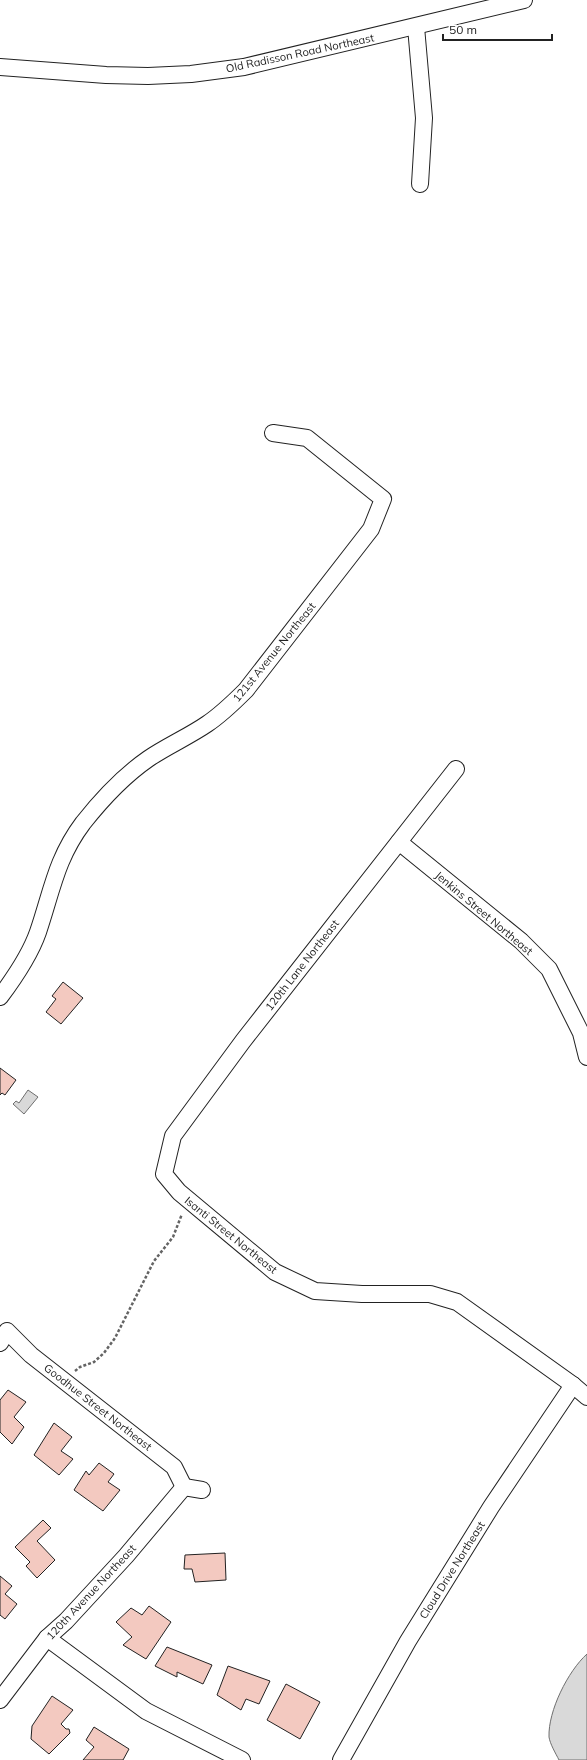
<svg xmlns="http://www.w3.org/2000/svg" width="587" height="1760" font-family="Mulish,sans-serif">
	<style>
		.water { fill: #d9d9d9; stroke: #6f6f6f }
		.building { fill: #f3c9c0; stroke: #222 }
		.lines { fill: none; stroke-linecap: round; stroke-linejoin: round }
		.minor-casing { stroke: #222; stroke-width: 18 }
		.path { stroke: #646464; stroke-width: 2.5; stroke-dasharray: 3 2; stroke-linecap: butt }
		.minor { stroke: #fff; stroke-width: 16 }
		.labels { text-anchor: middle; stroke-width: 3; stroke-linejoin: round; paint-order: stroke }
		.street-label { font-size: 11px; fill: #222; stroke: #fff }
	</style>
	<rect width="100%" height="100%" fill="#fff"/>
	<!-- water -->
	<g class="water">
		<path d="M28 1090 38 1097 24 1114 13 1104 16 1101 19 1103Z"/>
		<path d="M587 1654V1760H559C556 1754 550 1744 549 1737 548 1711 568 1671 587 1654Z"/>
	</g>
	<!-- building -->
	<g class="building">
		<path d="M63 982 83 998 61 1024 46 1012 56 999 52 996Z"/>
		<path d="M0 1068 16 1080 5 1095 2 1093 0 1095Z"/>
		<path d="M8 1390 26 1402 14 1417 24 1427 12 1444 0 1432V1400Z"/>
		<path d="M54 1423 72 1437 61 1451 73 1459 59 1475 34 1455Z"/>
		<path d="M99 1463 114 1474 108 1482 120 1490 103 1511 74 1490 86 1471 89 1475Z"/>
		<path d="M43 1520 51 1528 37 1541 55 1560 37 1578 26 1566 30 1562 15 1547Z"/>
		<path d="M225 1553 226 1580 195 1582 192 1569H184L185 1555Z"/>
		<path d="M0 1576 12 1586 5 1594 17 1604 5 1619 0 1615Z"/>
		<path d="M149 1606 171 1622 146 1659 123 1645 132 1637 116 1622 131 1608 142 1615Z"/>
		<path d="M167 1647 212 1665 203 1684 177 1672V1677L155 1666Z"/>
		<path d="M228 1666 270 1681 259 1704 246 1699 241 1710 217 1695Z"/>
		<path d="M286 1684 320 1702 300 1739 267 1720Z"/>
		<path d="M52 1696 73 1710 61 1724 66 1729H69L70 1733 49 1754 31 1739 32 1726Z"/>
		<path d="M94 1727 129 1749 123 1760H83L94 1747 86 1740Z"/>
	</g>
	<g class="lines">
		<!-- minor casing -->
		<g class="minor-casing">
			<g id="minor">
				<path d="M416 27 424 118 420 184"/>
				<path d="M0 67 106 75 148 76 191 74 244 67 524 0"/>
				<path d="M456 769 243 1041 173 1136 164 1174 179 1192 275 1272 315 1291 362 1294H430L457 1302 573 1385 587 1397"/>
				<path d="M399 842 521 941 549 969 581 1033 587 1057"/>
				<path d="M0 997C15 977 30 955 38 932 52 891 56 859 83 823 102 799 122 777 148 759 167 746 188 737 207 724 222 714 234 702 246 690L371 529 383 499 307 438 273 433"/>
				<path d="M0 1343 7 1331 31 1355 174 1467 184 1487"/>
				<path d="M184 1487 202 1490"/>
				<path d="M47 1638 146 1711 242 1760"/>
				<path d="M0 1700 47 1638 66 1621 126 1556 184 1487"/>
				<path d="M341 1760 408 1641 491 1507 573 1385"/>
			</g>
		</g>
		<!-- path -->
		<path class="path" d="M75 1371 80 1367 94 1362 104 1353 115 1338 154 1261 173 1237 182 1214"/>
		<!-- minor -->
		<use href="#minor" class="minor"/>
	</g>
	<g class="labels">
		<!-- street labels -->
		<g class="street-label">
			<text transform="translate(300 53) rotate(-12)" y="4">Old Radisson Road Northeast</text>
			<text transform="translate(274 652) rotate(-51)" y="4">121st Avenue Northeast</text>
			<text transform="translate(484 913) rotate(40)" y="4">Jenkins Street Northeast</text>
			<text transform="translate(302 965) rotate(-52)" y="4">120th Lane Northeast</text>
			<text transform="translate(231 1235) rotate(39)" y="4">Isanti Street Northeast</text>
			<text transform="translate(98 1407) rotate(38)" y="4">Goodhue Street Northeast</text>
			<text transform="translate(452 1570) rotate(-58)" y="4">Cloud Drive Northeast</text>
			<text transform="translate(91 1592) rotate(-47)" y="4">120th Avenue Northeast</text>
		</g>
	</g>
	<!-- scale -->
	<path d="M443 34v6h109v-6" fill="none" stroke="#222222" stroke-width="2"/>
	<text x="449" y="34" font-size="12" fill="#222222" stroke="#ffffff" stroke-width="3" paint-order="stroke">50 m</text>
</svg>
